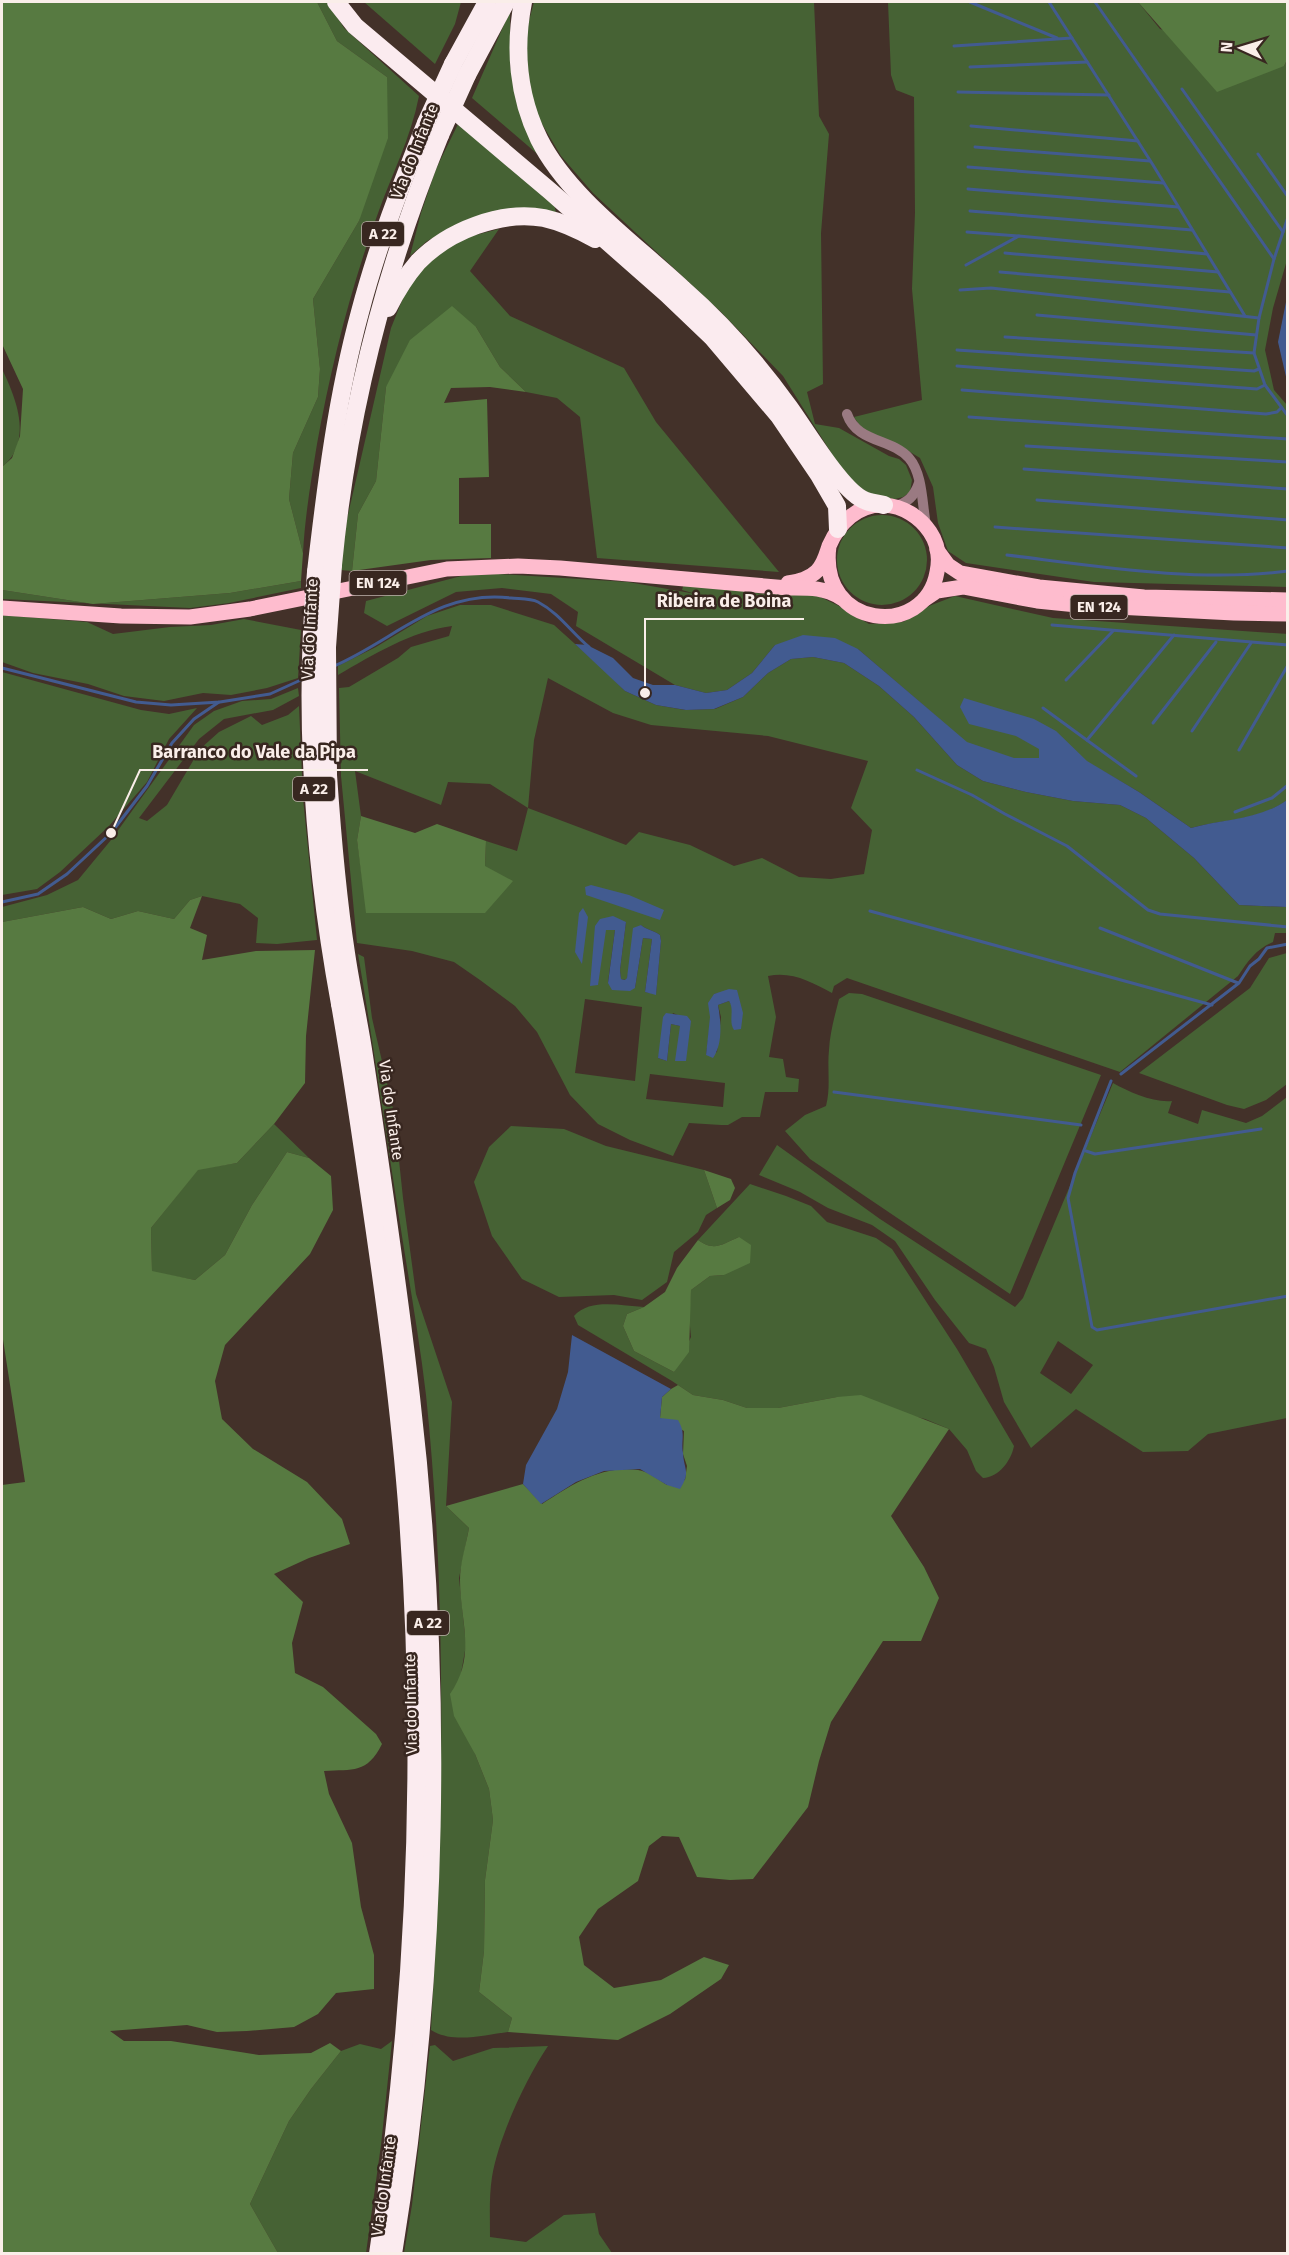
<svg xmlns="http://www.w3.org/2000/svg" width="1289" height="2255" font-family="'Fira Sans',sans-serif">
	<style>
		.green { fill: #466234; fill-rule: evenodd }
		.forest { fill: #577a41 }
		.water { fill: #425b90 }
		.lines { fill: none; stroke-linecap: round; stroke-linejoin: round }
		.stream { stroke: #425b90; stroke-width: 3 }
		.street { stroke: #9a7a82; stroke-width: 10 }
		.primary { stroke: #febcce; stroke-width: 15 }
		.highway { stroke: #fbebef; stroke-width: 18 }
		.highway-bridge { stroke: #fbebef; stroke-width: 18 }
		.labels { text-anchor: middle; stroke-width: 5; stroke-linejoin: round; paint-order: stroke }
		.shield { fill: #382720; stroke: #c0b2ad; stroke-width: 1.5 }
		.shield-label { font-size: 15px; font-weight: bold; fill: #faeee9 }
		.street-label { font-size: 16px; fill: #faeee9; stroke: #382720 }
		.leader { fill: none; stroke: #faeee9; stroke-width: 2 }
		.callout-dot { fill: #faeee9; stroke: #382720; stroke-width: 2 }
		.callout-label { font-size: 18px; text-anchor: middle; font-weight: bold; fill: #faeee9; stroke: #382720; stroke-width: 5; stroke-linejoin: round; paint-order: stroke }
	</style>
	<rect width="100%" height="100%" fill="#433129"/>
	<!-- green -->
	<g class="green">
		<path d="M317 2H328L344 28 419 96C411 138 391 176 377 216 350 290 331 367 317 444 311 481 305 516 303 553L289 499 293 453 318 397 320 369 313 299 359 221 387 77 337 41Z"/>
		<path d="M364 2H461L455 24 435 64Z"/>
		<path d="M534 2H814L819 116 829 134 821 233 823 384 807 392 815 424 839 428 889 456 899 459 906 465 912 480 910 492 903 497 895 499 875 498 847 478 783 376 721 312 593 193 561 156 535 112 527 69V28Z"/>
		<path d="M888 2H1138L1160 29 1284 66 1287 60V260L1273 308 1265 350 1274 390 1287 405V587L1094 582 966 563 948 551 938 523 933 487 920 458 897 444 862 429 854 417 922 400 912 289 915 213 914 97 896 90 891 75Z"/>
		<path d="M510 11V65L523 123 542 158 472 98Z"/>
		<path d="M458 124 554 203 556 213 469 219 427 241 410 256 421 213 436 169Z"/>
		<path d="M499 229 470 271 510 316 624 368 656 422 779 572 597 558 580 417 557 398 526 392 500 367 476 327 386 387 376 481 358 514 352 571 340 570 347 519 391 328 405 293 424 266 456 240Z"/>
		<path d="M2 369C17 400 33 442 2 467Z"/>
		<circle cx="882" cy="560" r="45"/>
		<path d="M498 574 628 582 696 594 682 590 684 583 764 594 812 593 839 606 869 624 903 622 929 606 955 596 1053 618 1288 634 1287 800C1259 821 1223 819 1191 828L1139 792 1103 771 980 759 936 716 858 649 775 645 752 673 727 690 706 693 675 685 576 626 578 612 551 594 502 588 456 592 387 626 364 613 366 601 465 575Z"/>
		<path d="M301 581V588L229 603 190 608 2 599V590L93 604 230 593Z"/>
		<path d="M460 605H491L554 625 604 670 625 691 656 705 685 710 715 709 743 697 768 673 791 659 813 657 844 663 879 686 914 717 957 765 983 781 1026 792 1073 801 1120 805 1146 818 1194 858 1239 905 1287 907V933H1275L1273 942C1256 949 1248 961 1238 976L1120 1072 847 978 834 986 832 993C811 982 792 971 768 976L776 1017 769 1057 783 1059 786 1077 799 1079 798 1092H765L760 1117H742L728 1125H721L689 1123 673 1156 630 1140 598 1124 570 1095 537 1032 515 1006 480 980 454 962 412 951 357 943 341 776 339 688 349 687 398 658 411 647 449 636 452 626C411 631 373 655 338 675V666L376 647 427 616ZM548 678 613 713 651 725 768 736 868 761 851 808 872 830 864 874 831 879 799 877 762 858 734 866 690 845 639 832 626 845 528 808 534 740ZM355 771 441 805 448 782 490 784 528 808 517 851 486 841 485 866 429 912 367 913 357 840 361 816ZM626 922 620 970 621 979 626 980 627 978 641 925C647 930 653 930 660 935L661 941 656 994 645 992 652 939 643 938 635 988 608 982 615 930 606 929ZM737 990 732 1026 733 1007 729 1001 718 1005 721 1017 717 1052 706 1055 714 994ZM585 999 642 1007 635 1081 575 1073ZM673 1013 691 1021 680 1026 671 1024 667 1061 658 1058ZM650 1074 725 1083 723 1107 646 1099Z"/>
		<path d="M2 615 87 622 113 634 170 627 211 625 244 619 301 630 298 678 267 688 231 695 203 693 164 701 124 696 88 684 33 673 2 662Z"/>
		<path d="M2 672 141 710 169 714 197 708 169 739 147 782 109 826 60 872 37 889 2 895Z"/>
		<path d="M298 688 299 696 273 710 224 719 199 739 139 818 147 821 167 805 200 749 219 732 251 716 262 725 288 715 299 706 303 798 317 940 277 944 256 943 258 918 240 904 202 896 190 900 174 919 138 911 111 919 83 907 2 922V907L47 895 78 880 111 840 194 725 214 711 242 701 271 699Z"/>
		<path d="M1287 953V1084L1266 1100 1244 1109 1227 1105 1139 1073 1250 988 1269 958Z"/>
		<path d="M358 954 364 957 372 1018 394 1113 403 1198 416 1294 452 1402 446 1506 469 1528 459 1578 466 1645 460 1679 475 1754 489 1789 493 1820 485 1880 484 1951 479 1992 512 2018 508 2032C484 2035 453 2044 431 2030 443 1819 448 1606 426 1395 419 1335 408 1276 399 1217 385 1129 373 1041 358 954Z"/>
		<path d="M849 993 862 994 1101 1075 1010 1294 810 1159 785 1131 805 1115 826 1106C831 1087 827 1069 829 1050 830 1032 835 1015 839 999Z"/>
		<path d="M1113 1083C1129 1092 1154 1103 1172 1101L1168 1113 1198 1124 1202 1110 1246 1123 1262 1116 1287 1097V1418L1208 1434 1188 1451 1143 1452 1076 1409 1031 1448 1004 1402 994 1367 986 1349 969 1343 935 1300 895 1241 872 1225 828 1208 800 1192 759 1175 777 1145 880 1219 1015 1307 1023 1298ZM1058 1341 1093 1365 1071 1394 1040 1373Z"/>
		<path d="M274 1124 309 1158 287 1152 252 1205 225 1255 195 1280 152 1272 151 1228 198 1169 237 1163Z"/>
		<path d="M511 1126 564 1129 606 1146 704 1170 717 1208 706 1215 698 1232 674 1252 667 1282 642 1300 614 1295 559 1297 522 1279 492 1236 474 1182 489 1147Z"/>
		<path d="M750 1184 786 1196 811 1206 827 1222 876 1238 892 1249 957 1349 1014 1446C1011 1461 999 1477 983 1478L976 1471 967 1450 949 1429 925 1419 837 1397 778 1408H747L723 1400 693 1395 672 1381 578 1325 574 1316C590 1298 621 1306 644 1307L627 1314 623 1326 634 1351 674 1372 691 1337 689 1316 691 1290 710 1276 724 1275 739 1237C722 1244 715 1252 698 1240Z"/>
		<path d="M392 2041 381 2145 366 2253H278L250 2204 289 2121 311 2089 341 2051 360 2044 381 2049Z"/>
		<path d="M435 2045 453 2061 493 2048 548 2046C526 2078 498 2139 492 2177 489 2196 490 2217 490 2237L526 2242 564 2215 595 2213 599 2234 612 2253H404L412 2205 430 2046Z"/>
	</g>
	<!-- forest -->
	<g class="forest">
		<path d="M2 2H317L337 41 387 77 388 138 359 221 313 299 320 369 318 397 293 453 289 499 303 553 301 581 230 593 93 604 2 590V467L12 458 20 436 23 389 2 344Z"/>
		<path d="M1138 2H1287V60L1284 66 1217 92Z"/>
		<path d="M452 306 476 327 500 367 526 392 490 387 451 388 444 403 487 399 489 477 459 478V524H491V558L431 560 352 571 358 514 376 481 386 387 410 340Z"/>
		<path d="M361 816 415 833 437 824 486 841 485 866 513 881 485 913H366L357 840Z"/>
		<path d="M202 896 190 928 207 935 202 960 256 951 315 950 306 1036 305 1083 274 1124 237 1163 198 1170 151 1228 152 1271 195 1280 225 1255 252 1205 287 1152 309 1158 331 1176 333 1210 310 1254 225 1345 215 1381 222 1419 253 1449 307 1482 342 1519 350 1544 309 1558 274 1574 303 1602 292 1643 295 1673 323 1687 376 1734 382 1744C367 1774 353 1769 324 1771L329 1794 352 1843 361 1907 374 1955V1989L336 1993 318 2014 294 2027 247 2031 217 2032 187 2025 110 2031 124 2041H171L259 2055 311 2053 330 2043 341 2051 311 2089 289 2121 250 2204 278 2253H2V1485L25 1482 2 1333V922L83 907 111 919 138 911 174 919 190 900Z"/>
		<path d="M704 1170 731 1179 735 1188 730 1200 717 1208Z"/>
		<path d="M739 1237 751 1245 750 1263 724 1275 710 1276 691 1290 689 1352 674 1372 634 1351 623 1326 627 1314 644 1307 665 1292 677 1268 698 1240C715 1252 722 1244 739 1237Z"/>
		<path d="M678 1385 693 1395 723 1400 747 1408H778L837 1397 861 1395 949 1429 891 1516 924 1567 939 1598 921 1641H883L831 1722 819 1761 808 1807 753 1879 730 1880 697 1877 679 1837 662 1836 649 1846 638 1881 598 1909 579 1937 584 1965 614 1988 661 1980 704 1957 729 1965 721 1979 670 2014 618 2040 508 2032 512 2018 479 1992 484 1951 485 1880 493 1820 489 1789 475 1754 454 1716 450 1694C477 1655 460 1622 460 1580 460 1563 466 1545 469 1528L446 1506 523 1484 542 1504C571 1485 601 1465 638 1470 647 1471 659 1480 667 1485L685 1480 687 1466 683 1454 684 1431 660 1418 662 1397 671 1389Z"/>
	</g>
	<!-- water -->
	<g class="water">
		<path d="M1287 297V381L1278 342Z"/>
		<path d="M803 635 835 638 858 649 967 742 1014 758H1039V749L1016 736 969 724 960 707 964 698 1034 719 1056 731 1087 761 1139 792 1191 828C1223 819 1259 820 1287 800V907L1239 905 1194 858 1146 818 1120 805 1073 801 1026 792 983 781 957 765 914 717 879 686 844 663 813 657 791 659 768 673 743 697 714 709 686 710 656 705 625 691 575 644 587 645 613 658 633 678 653 685H675L706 693 727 690 752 673 775 645Z"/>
		<path d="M591 885 629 895 664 910 660 920 586 895 585 887Z"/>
		<path d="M583 908 588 917 582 964 575 952 579 913Z"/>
		<path d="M613 916 626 922 620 970 621 979 625 980 627 978 633 928 641 925C647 930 653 930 660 935L661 941 656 995 645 992 652 939 643 938 635 988 630 991 612 990 608 983 615 930H606L598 985 590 986 595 926 600 919Z"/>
		<path d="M729 989 737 990 743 1013 741 1029 734 1030C728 1021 735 1010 729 1001L718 1005C721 1021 723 1044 713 1058L706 1055 710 1017 708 1003 714 994Z"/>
		<path d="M666 1013 687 1016 691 1021 686 1061H675L680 1026 671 1024 667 1061 658 1058 663 1017Z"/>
		<path d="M572 1335 671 1389 662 1397 660 1418 678 1420C686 1434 681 1438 683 1453 684 1470 691 1472 680 1489L667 1485 640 1469 604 1471 576 1482 541 1504 523 1484 526 1465 557 1409 568 1372Z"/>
	</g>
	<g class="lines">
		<!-- stream -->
		<g class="stream">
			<path d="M970 2 1057 38"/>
			<path d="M1049 2 1153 165 1245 316"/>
			<path d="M1095 2 1274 259"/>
			<path d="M954 46 1072 38"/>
			<path d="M970 67 1087 62"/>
			<path d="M1182 89 1283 232"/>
			<path d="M958 92 1109 95"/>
			<path d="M971 126 1138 141"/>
			<path d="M975 147 1150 161"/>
			<path d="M1258 154 1288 197"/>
			<path d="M968 167 1163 183"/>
			<path d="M968 189 1178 207"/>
			<path d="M970 211 1192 230"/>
			<path d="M1288 217 1274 259 1259 318 1254 353 1265 385 1288 416"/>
			<path d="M967 232 1019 236"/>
			<path d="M1005 253 1218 272"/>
			<path d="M966 265 1019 236 1207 254"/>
			<path d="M1000 272 1230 292"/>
			<path d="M960 290 991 288 1259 318"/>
			<path d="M1037 315 1256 335"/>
			<path d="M1005 337 1254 353"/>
			<path d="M957 350 1254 371 1259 369"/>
			<path d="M957 366 1257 389 1265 385"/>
			<path d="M962 390 1266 414 1277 412 1281 408"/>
			<path d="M969 417 1288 439"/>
			<path d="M1026 446 1288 462"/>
			<path d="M1024 469 1288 489"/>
			<path d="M1037 500 1288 520"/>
			<path d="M995 527 1288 548"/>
			<path d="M1007 555C1096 566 1198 583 1288 571"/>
			<path d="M1052 625 1288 645"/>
			<path d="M334 666C395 640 438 589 511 598 519 599 530 598 538 602 559 613 571 632 589 647"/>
			<path d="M2 668 136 702 171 705 220 702 270 694 303 679"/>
			<path d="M1066 680 1113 631"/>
			<path d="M1043 708 1136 776"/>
			<path d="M1153 723 1216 642"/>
			<path d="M1192 731 1251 643"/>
			<path d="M1087 740 1174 635"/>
			<path d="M1239 750 1288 665"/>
			<path d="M917 770 972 795 1005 814 1067 846 1148 910 1160 914 1288 927"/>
			<path d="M1235 812 1272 798 1288 785"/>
			<path d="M2 902 38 894 67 874 111 833 147 786 172 743 194 719 219 702"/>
			<path d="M870 911 1212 1005"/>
			<path d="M1100 928 1238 983"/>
			<path d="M1121 1074 1239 983 1250 966 1259 959 1267 948 1288 944"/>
			<path d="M1111 1081 1075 1173 1068 1198 1092 1327 1097 1330 1288 1296"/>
			<path d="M834 1092 1081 1125"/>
			<path d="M1086 1151 1095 1154 1261 1129"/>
		</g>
		<!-- street -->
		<g class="street">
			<path d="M847 414C857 443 891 438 909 458 923 474 922 505 926 525"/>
			<path d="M894 507C908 502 914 497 919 483"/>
		</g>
		<!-- primary -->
		<g class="primary">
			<path d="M937 550 948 565 960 573 1039 587 1144 597 1288 600"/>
			<path d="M788 583C799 581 809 579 817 571 824 564 826 555 829 546 839 523 858 504 884 505 903 506 920 517 930 532 938 544 940 558 937 572 925 640 818 629 829 546"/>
			<path d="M925 599 937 591 963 587 1037 601 1077 605 1234 613 1288 614"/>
			<path d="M2 608 121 616 190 617 250 609 447 569 518 566 560 568 788 588C808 588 824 587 841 598"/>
		</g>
		<!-- highway -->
		<g class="highway">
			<path d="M336 2 355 26 550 191 667 294 712 337 779 416 819 475 837 506 838 529"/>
			<path d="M523 2C514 48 518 96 539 139 568 197 636 245 683 289 723 324 758 364 789 407 805 429 840 488 862 499 868 503 877 503 884 505"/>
			<path d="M453 64 487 2"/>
			<path d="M467 75 506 2"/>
			<path d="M388 308C396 292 406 276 418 262 448 231 501 210 544 218 562 222 579 230 595 239"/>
			<path d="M333 565C347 418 384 272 440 135"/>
			<path d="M316 572C326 485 337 396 360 312 377 247 401 185 426 123"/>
			<path d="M328 775C332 834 337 894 346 953 351 988 359 1022 364 1056 381 1170 398 1283 411 1397 444 1680 439 1972 393 2254"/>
			<path d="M340 1004C351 1066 360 1129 369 1191 385 1300 400 1408 408 1517 426 1763 415 2010 378 2254"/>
		</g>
		<!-- highway-bridge -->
		<g class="highway-bridge">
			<path d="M426 123 453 64"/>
			<path d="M440 135 467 75"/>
			<path d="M316 572C303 716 314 862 340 1004"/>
			<path d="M328 775 327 647 333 565"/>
		</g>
	</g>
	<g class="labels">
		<!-- shield labels -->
		<g class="shield">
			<rect x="362" y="222" width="42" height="24" rx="4.5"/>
			<rect x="349.5" y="571" width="57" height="24" rx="4.5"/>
			<rect x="1070.5" y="595" width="57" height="24" rx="4.5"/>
			<rect x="293" y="777" width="42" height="24" rx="4.5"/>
			<rect x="407" y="1611" width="42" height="24" rx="4.5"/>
		</g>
		<g class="shield-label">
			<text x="383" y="239">A 22</text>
			<text x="378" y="588">EN 124</text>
			<text x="1099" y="612">EN 124</text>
			<text x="314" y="794">A 22</text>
			<text x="428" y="1628">A 22</text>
		</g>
		<!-- street labels -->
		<g class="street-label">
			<text transform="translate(414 151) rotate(-68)" y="6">Via do Infante</text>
			<text transform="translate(309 629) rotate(-87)" y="6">Via do Infante</text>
			<text transform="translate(392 1110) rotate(82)" y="6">Via do Infante</text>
			<text transform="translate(410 1704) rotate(-91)" y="6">Via do Infante</text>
			<text transform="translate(383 2186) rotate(-82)" y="6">Via do Infante</text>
		</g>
	</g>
	<!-- callouts -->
	<path class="leader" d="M645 693L645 619H804M111 833L140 770H368"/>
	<g class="callout-dot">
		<circle cx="645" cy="693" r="6"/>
		<circle cx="111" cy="833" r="6"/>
	</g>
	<g class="callout-label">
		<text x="724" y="607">Ribeira de Boina</text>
		<text x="254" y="758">Barranco do Vale da Pipa</text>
	</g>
	<!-- border -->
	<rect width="1289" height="2255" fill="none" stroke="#faeee9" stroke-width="6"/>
	<!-- north arrow -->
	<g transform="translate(1241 48) rotate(274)" stroke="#382720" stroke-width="4.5" paint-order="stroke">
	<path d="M0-4.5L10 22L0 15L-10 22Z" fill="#faeee9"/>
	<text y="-9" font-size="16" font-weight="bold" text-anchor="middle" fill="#faeee9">N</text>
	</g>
</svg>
